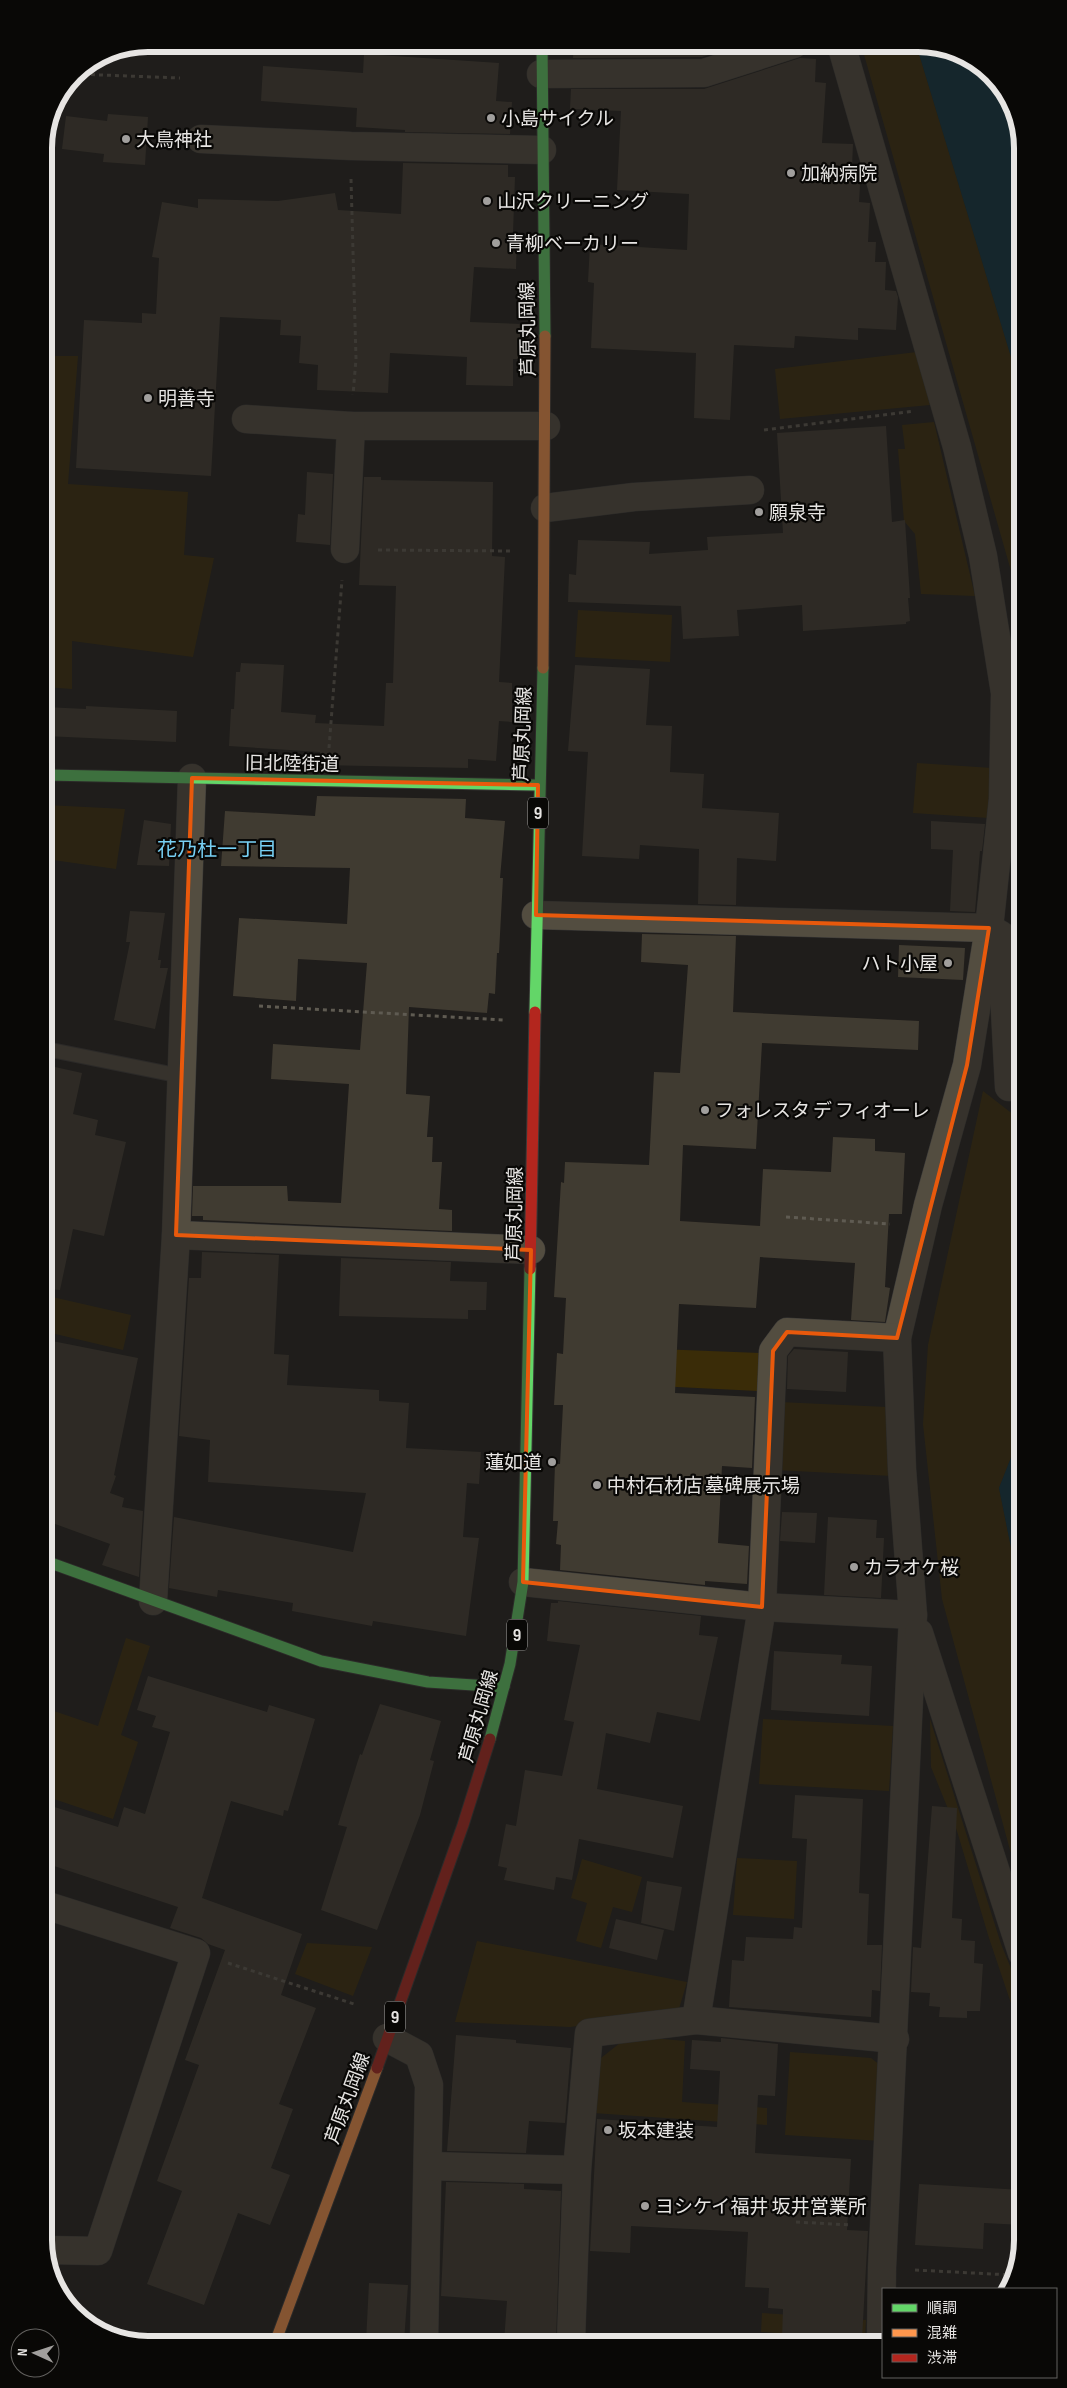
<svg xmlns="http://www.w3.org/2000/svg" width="1067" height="2388" font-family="'Sofia Sans Condensed','Noto Sans JP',sans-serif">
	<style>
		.green { fill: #3a2c08 }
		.water { fill: #0a3240 }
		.building { fill: #403b31 }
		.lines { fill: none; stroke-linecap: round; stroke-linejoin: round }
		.lane-casing { stroke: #3a3938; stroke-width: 16 }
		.street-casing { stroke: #3a3938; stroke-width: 29 }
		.fast-casing { stroke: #3a3938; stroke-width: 13 }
		.slow-casing { stroke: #3a3938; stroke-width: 13 }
		.jam-casing { stroke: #3a3938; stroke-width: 13 }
		.path { stroke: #5f5b52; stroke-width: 3; stroke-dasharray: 4 4; stroke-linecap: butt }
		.lane { stroke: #534d40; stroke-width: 14 }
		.street { stroke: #534d40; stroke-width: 28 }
		.fast { stroke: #63d668; stroke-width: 11 }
		.slow { stroke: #ff974d; stroke-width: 11 }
		.jam { stroke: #b3261e; stroke-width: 11 }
		.marked { fill: none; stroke: #e8590c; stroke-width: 4; stroke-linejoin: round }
		.poi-dot { fill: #a19f9d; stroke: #090806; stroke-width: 2 }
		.labels { text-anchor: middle; stroke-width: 4.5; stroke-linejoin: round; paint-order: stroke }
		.shield { fill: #090806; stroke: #a4a3a1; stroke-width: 1 }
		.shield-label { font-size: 18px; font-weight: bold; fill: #e7e5e3 }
		.poi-label { font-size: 19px; fill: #e7e5e3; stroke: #090806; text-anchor: start }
		.street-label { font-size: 19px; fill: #e7e5e3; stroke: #090806 }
		.neighbourhood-label { font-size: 20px; fill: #77d0f4; stroke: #090806 }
		.rim { fill: none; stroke: #e7e5e3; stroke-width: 6 }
	</style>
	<rect width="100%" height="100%" fill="#1f1d1b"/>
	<!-- green -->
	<g class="green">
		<path d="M861 44H916L1018 380 1019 599Z"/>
		<path d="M917 352 930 405 780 419 775 369Z"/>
		<path d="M45 356H78L68 484 188 492 184 555 214 558 193 657 72 641V689L45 687Z"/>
		<path d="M934 422 975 596 921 594 915 534 904 521 898 449H905L902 425Z"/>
		<path d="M578 610 672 615 670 662 575 657Z"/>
		<path d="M917 763 992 768 989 818 913 813Z"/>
		<path d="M46 805 125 809 116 869 46 859Z"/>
		<path d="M983 1091 1014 1115 1020 1111 1021 1392 1012 1455 999 1488 1022 1602V1882L1010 1850 942 1599 923 1424 928 1345Z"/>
		<path d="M48 1296 131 1315 123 1350 47 1332Z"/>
		<path d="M659 1349 760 1353 758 1391 657 1386Z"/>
		<path d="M779 1402 887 1407 892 1476 775 1470Z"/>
		<path d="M126 1638 150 1646 121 1735 138 1742 113 1819 48 1797V1709L98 1726Z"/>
		<path d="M763 1719 893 1726 889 1791 759 1784Z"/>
		<path d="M930 1719 1001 1944 1023 1998V2030H1020L989 1938 957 1831 931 1767Z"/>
		<path d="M737 1858 797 1861 794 1919 733 1915Z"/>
		<path d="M582 1859 642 1877 632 1912 613 1907 601 1948 576 1941 587 1903 571 1898Z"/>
		<path d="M477 1941 687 1982 678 2012 570 2027 455 2022Z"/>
		<path d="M307 1943 372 1947 353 1996 295 1974Z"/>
		<path d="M641 2037 685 2041 682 2102 767 2108V2125L593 2113 596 2062 620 2043Z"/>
		<path d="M790 2052 871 2058 885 2069 881 2141 785 2135Z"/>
		<path d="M762 2313 866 2320 865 2339 761 2332Z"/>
	</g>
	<!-- water -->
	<g class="water">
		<path d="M916 44H925L982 66 1018 115V380Z"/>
		<path d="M1021 1392 1022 1602 999 1488 1012 1455Z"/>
	</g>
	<!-- building -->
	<g class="building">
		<path d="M574 44H743L702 57 573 58Z"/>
		<path d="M364 54 499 63 496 101 512 102 510 134 405 132V130L356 127 357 108 261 101 263 66 363 73Z"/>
		<path d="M800 58 816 59 815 82 826 83 822 143 853 144 852 167 860 168 861 170 859 202 870 203 868 242H876L875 262H886L885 290 896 291 898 297 896 330 858 328V340L795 336 794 348 734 345 730 420 694 418 696 353 591 348 594 283 588 282 590 244 687 250 689 194 617 190 621 111 570 109 571 89H704Z"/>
		<path d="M108 114 148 117 145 165 103 162 104 154 62 149 66 116 107 121Z"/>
		<path d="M403 163 508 165V177H515L513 233H517L516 269 474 267 470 322 522 324 520 359H513V386L466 385 467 357 390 353 388 393 317 390 318 365 299 363 301 336 280 335 281 320 220 317 211 476 76 468 84 320 142 323V313L156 314 159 258 152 257 162 202 198 208V199L278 201 335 193 338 210 401 214Z"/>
		<path d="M886 426 892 522 905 520 910 598H908L910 621 906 622V624L803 631 802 605 737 610 739 636 683 639 681 606 568 602 569 574 576 575 578 540 650 542 649 554 708 550 707 537 783 533 777 433Z"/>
		<path d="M307 472 333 474 330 545 296 542 298 514 305 515Z"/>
		<path d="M364 477H381V480L493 482 492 556 505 557 499 682 512 683V722L499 721 496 761 468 759V768L319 765 320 752 229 746 231 709H234L236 672H240L241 663 284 665 281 712 316 715 315 723 384 726 386 683H393L396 586 359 585Z"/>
		<path d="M575 665 650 669 646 725 672 726 670 772 704 774 702 808 779 813 776 861 737 858 736 905 698 904 699 849 640 845 639 859 582 856 588 752 568 751Z"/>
		<path d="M86 706 177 711 176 742 45 736V707L86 709Z"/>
		<path d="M317 796 466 799 465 818 505 821 500 878H503L499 953H497L495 994 489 993 487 1013 409 1007 406 1094 430 1096 427 1137H433L432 1162H442L439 1209 452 1210V1231L203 1220V1216H192L193 1186H287L288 1201 341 1203 349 1084 271 1079 273 1044 360 1050 367 963 298 959 296 1001 233 996 239 918 347 924 350 868 221 866 225 811 315 816Z"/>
		<path d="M144 820 171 824 169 866 137 865Z"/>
		<path d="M931 821 985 824 982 851H980L975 912 950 911 953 850 931 849Z"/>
		<path d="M130 911 165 913 158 960H161L160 968H168L155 1029 114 1020 130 942H126Z"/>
		<path d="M642 934 736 936 733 1012 919 1021 918 1050 762 1043 756 1149 683 1145 680 1221 760 1226 763 1169 831 1172 833 1137 875 1139V1151L905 1153 902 1214H889L885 1287 890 1288 885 1322 851 1320 855 1263 760 1257 756 1308 679 1304 675 1393 755 1397 752 1468 722 1466 718 1543 749 1546 747 1584 705 1581V1585L560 1570 561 1545 556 1544 558 1521H553L555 1464H560L563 1405H554L557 1353 563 1354 566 1298 554 1297 561 1182 564 1183 565 1162 649 1165 654 1072 680 1073 688 965 641 962Z"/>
		<path d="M899 945 965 948 963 980 898 977Z"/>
		<path d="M46 1065 82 1073 73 1114 98 1120 95 1135 126 1142 104 1236 73 1229 60 1290 47 1289V1200L52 1176 47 1175Z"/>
		<path d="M202 1252 279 1255 274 1354 289 1355 287 1385 379 1390V1401L409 1403 406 1448 481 1452 479 1484 467 1483 463 1537 479 1538 466 1636 373 1621 372 1626 292 1611 293 1603 218 1590 217 1597 169 1588 174 1517 353 1552 366 1493 208 1482 210 1440 179 1436 189 1278H201Z"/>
		<path d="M341 1258 451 1262 450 1281 487 1282 486 1310H468V1319L339 1316Z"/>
		<path d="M47 1340 138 1358 114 1475 116 1476 110 1493 124 1498 122 1507 143 1511 139 1577 102 1565 110 1544 47 1521Z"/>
		<path d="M794 1349 848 1352 846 1392 787 1389 788 1356Z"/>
		<path d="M782 1512 817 1513 815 1543 780 1541Z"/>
		<path d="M828 1517 877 1520 876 1538H884L881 1598 824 1595Z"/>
		<path d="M558 1601 701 1616 699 1635 718 1637 700 1721 657 1712 650 1743 606 1733 597 1789 683 1806 673 1858 579 1839 572 1880 556 1877 554 1890 504 1880 507 1868 498 1866 506 1824 516 1826 525 1770 562 1776 574 1722 564 1720 580 1645 547 1641 551 1603H558Z"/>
		<path d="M774 1651 842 1655 841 1664 872 1666 869 1716 771 1710Z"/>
		<path d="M148 1676 267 1712 269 1705 315 1719 288 1811 284 1810 283 1816 231 1801 202 1898 302 1934 281 1995 316 2008 279 2104 293 2109 271 2168 290 2175 270 2225 238 2213 204 2305 147 2284 182 2191 157 2181 199 2065 185 2060 225 1950 208 1944 201 1938 170 1928 178 1907 48 1864V1805L118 1827 124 1807 145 1814 170 1732 152 1727 156 1716 137 1710Z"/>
		<path d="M380 1704 441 1721 430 1760 434 1761 420 1815 377 1930 321 1910 347 1827 338 1825 360 1754 362 1755Z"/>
		<path d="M795 1795 863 1799 859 1893 869 1894 867 1945H882L880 1991 872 1990 871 2017 729 2007 732 1960 744 1961 746 1937 793 1939 794 1927 802 1928 807 1839 792 1838Z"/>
		<path d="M932 1806 957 1808 952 1918 962 1919 961 1940 975 1941 974 1963 983 1964 980 2011H967V2018L939 2017 940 2007 929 2006 930 1993 911 1992 913 1947 921 1948Z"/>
		<path d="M647 1881 682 1887 674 1931 641 1923Z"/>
		<path d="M616 1919 664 1930 657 1960 609 1948Z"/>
		<path d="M456 2035 516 2040V2043L571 2048 565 2123 529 2121 526 2153 447 2151Z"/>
		<path d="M721 2038 778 2044 775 2096 758 2095 755 2153 851 2159 847 2230 868 2231 862 2339 782 2340 783 2309 768 2308 769 2288 745 2287 748 2232 631 2226 630 2253 590 2251 597 2119 717 2127 720 2071 690 2069 692 2040 721 2042Z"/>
		<path d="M446 2182 524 2184V2189L561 2191 556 2341 504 2342 507 2301 441 2296Z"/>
		<path d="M919 2184 1023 2190 1022 2225 984 2223 983 2249 915 2245Z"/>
		<path d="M369 2283 408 2285 404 2342H366Z"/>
	</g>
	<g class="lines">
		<!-- lane casing -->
		<g class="lane-casing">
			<path id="lane" d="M46 1049 181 1076"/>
		</g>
		<!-- street casing -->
		<g class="street-casing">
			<g id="street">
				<path d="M841 44 957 447 983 556 1005 693 1003 799 989 928 967 1065 928 1205 897 1338 902 1469 913 1615 882 2268 881 2339"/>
				<path d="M541 74 704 73 794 44"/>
				<path d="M201 139 351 146 542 150"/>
				<path d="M246 419 351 426H546"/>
				<path d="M545 508 634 497 750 490"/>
				<path d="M345 549 351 426"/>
				<path d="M536 915 989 928 1001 935 1009 1087"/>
				<path d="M176 1235 531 1250"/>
				<path d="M523 1582 762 1607 913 1615"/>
				<path d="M153 1601 176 1235 192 778"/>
				<path d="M919 1633 1022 1953"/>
				<path d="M48 1906 196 1953 98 2251 49 2250"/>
				<path d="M387 2038 419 2055 429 2085 424 2342"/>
				<path d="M895 2039 696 2020 762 1607 773 1351 787 1332 897 1338"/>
				<path d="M428 2166 577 2170"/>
				<path d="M571 2341 577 2170 589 2033 696 2020"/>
			</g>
		</g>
		<!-- fast casing -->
		<g class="fast-casing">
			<g id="fast">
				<path d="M542 44 545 336"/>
				<path d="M46 775 538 785"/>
				<path d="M535 1012 543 668"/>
				<path d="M48 1562 321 1661 428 1682 504 1687"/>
				<path d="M490 1739 510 1664 523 1582 530 1269"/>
			</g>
		</g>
		<!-- slow casing -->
		<g class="slow-casing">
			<g id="slow">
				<path d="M543 668 545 336"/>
				<path d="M275 2343 377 2068"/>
			</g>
		</g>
		<!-- jam casing -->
		<g class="jam-casing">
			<g id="jam">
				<path d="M530 1269 535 1012"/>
				<path d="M377 2068 463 1825 490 1739"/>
			</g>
		</g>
		<!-- path -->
		<g class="path">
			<path d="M75 74 180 78"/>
			<path d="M351 179 356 359 353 395"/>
			<path d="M764 430 914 411"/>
			<path d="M378 550 512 551"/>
			<path d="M329 748 342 580"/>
			<path d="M259 1006 503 1020"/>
			<path d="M786 1217 890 1224"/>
			<path d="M228 1963 357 2005"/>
			<path d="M796 2222 851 2225"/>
			<path d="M915 2270 1011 2275"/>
		</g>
		<!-- lane -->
		<use href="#lane" class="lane"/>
		<!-- street -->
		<use href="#street" class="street"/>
		<!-- fast -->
		<use href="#fast" class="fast"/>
		<!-- slow -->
		<use href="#slow" class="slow"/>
		<!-- jam -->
		<use href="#jam" class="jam"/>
	</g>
	<!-- marked area -->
	<path d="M0 0H1067V2388H0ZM192 778 538 785 536 915 989 928 967 1065 897 1338 787 1332 773 1351 762 1607 523 1582 531 1250 176 1235Z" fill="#1f1d1b" fill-opacity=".55" fill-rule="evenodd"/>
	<path class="marked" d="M192 778 538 785 536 915 989 928 967 1065 897 1338 787 1332 773 1351 762 1607 523 1582 531 1250 176 1235Z"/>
	<!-- markers -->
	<g class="poi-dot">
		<circle cx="491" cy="118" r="5"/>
		<circle cx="126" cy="139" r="5"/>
		<circle cx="791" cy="173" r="5"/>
		<circle cx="487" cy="201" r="5"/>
		<circle cx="496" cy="243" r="5"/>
		<circle cx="148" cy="398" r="5"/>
		<circle cx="759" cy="512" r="5"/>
		<circle cx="948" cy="963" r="5"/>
		<circle cx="705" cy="1110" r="5"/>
		<circle cx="552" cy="1462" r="5"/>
		<circle cx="597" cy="1485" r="5"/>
		<circle cx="854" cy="1567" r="5"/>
		<circle cx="608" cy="2130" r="5"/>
		<circle cx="645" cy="2206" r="5"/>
	</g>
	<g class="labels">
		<!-- shield labels -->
		<g class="shield">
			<rect x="528" y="797.5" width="20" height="31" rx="4"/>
			<rect x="507" y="1619.5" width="20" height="31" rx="4"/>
			<rect x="385" y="2001.5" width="20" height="31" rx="4"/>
		</g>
		<g class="shield-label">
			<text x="538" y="819">9</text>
			<text x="517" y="1641">9</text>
			<text x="395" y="2023">9</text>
		</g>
		<!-- poi labels -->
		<g class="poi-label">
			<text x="501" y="125">小島サイクル</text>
			<text x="136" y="146">大鳥神社</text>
			<text x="801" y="180">加納病院</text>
			<text x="497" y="208">山沢クリーニング</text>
			<text x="506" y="250">青柳ベーカリー</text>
			<text x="158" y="405">明善寺</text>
			<text x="769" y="519">願泉寺</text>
			<text x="938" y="970" text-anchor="end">ハト小屋</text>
			<text x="715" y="1117">フォレスタ デ フィオーレ</text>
			<text x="542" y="1469" text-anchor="end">蓮如道</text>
			<text x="607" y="1492">中村石材店 墓碑展示場</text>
			<text x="864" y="1574">カラオケ桜</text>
			<text x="618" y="2137">坂本建装</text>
			<text x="655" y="2213">ヨシケイ福井 坂井営業所</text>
		</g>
		<!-- street labels -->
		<g class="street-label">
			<text transform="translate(527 329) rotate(-91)" y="7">芦原丸岡線</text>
			<text transform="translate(522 734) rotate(-88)" y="7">芦原丸岡線</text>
			<text transform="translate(292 763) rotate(1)" y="7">旧北陸街道</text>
			<text transform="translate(514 1214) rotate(-89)" y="7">芦原丸岡線</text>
			<text transform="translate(478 1716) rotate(-74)" y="7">芦原丸岡線</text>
			<text transform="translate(347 2098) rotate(-70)" y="7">芦原丸岡線</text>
		</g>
		<!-- neighbourhood labels -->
		<g class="neighbourhood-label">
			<text x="217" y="856">花乃杜一丁目</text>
		</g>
	</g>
	<!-- crop -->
	<path d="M0 0H1067V2388H0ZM148 52H918A96 96 0 0 1 1014 148V2240A96 96 0 0 1 918 2336H148A96 96 0 0 1 52 2240V148A96 96 0 0 1 148 52Z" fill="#090806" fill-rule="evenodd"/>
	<path class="rim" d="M148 52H918A96 96 0 0 1 1014 148V2240A96 96 0 0 1 918 2336H148A96 96 0 0 1 52 2240V148A96 96 0 0 1 148 52Z"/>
	<!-- legend -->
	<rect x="882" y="2288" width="175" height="90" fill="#090806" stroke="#62605e"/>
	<rect x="892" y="2304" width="25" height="8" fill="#63d668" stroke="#62605e"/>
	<text x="927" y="2313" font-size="15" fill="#e7e5e3">順調</text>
	<rect x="892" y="2329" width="25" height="8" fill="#ff974d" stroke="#62605e"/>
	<text x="927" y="2338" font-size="15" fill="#e7e5e3">混雑</text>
	<rect x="892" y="2354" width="25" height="8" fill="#b3261e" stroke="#62605e"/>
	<text x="927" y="2363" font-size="15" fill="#e7e5e3">渋滞</text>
	<!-- north arrow -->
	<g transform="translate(35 2353) rotate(273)"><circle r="24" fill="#090806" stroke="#62605e"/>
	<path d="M0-4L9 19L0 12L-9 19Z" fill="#a19f9d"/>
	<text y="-8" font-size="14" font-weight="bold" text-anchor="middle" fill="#e7e5e3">N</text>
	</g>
</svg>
